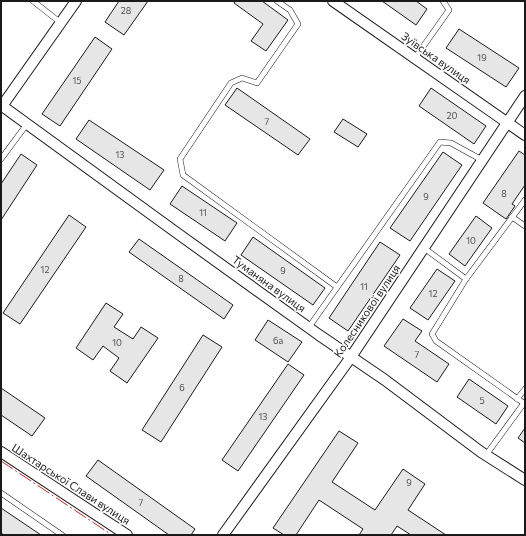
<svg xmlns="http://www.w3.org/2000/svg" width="526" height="536" font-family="Commissioner,sans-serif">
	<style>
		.building { fill: #e6e6e6; stroke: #1a1a1a }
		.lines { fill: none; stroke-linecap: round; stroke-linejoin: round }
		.lane-casing { stroke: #1a1a1a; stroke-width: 6 }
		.street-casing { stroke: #1a1a1a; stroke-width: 12 }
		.lane { stroke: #fff; stroke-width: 5 }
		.street { stroke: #fff; stroke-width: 10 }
		.power { stroke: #c62828; stroke-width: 1; stroke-dasharray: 14 3 2 3; stroke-linecap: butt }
		.labels { text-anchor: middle; stroke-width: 3; stroke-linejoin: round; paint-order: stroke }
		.number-label { font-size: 9px; fill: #4d4d4d }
		.street-label { font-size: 11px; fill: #1a1a1a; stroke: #fff }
	</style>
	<rect width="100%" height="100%" fill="#fff"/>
	<!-- building -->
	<g class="building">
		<path d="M119 1H148L124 35 105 22Z"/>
		<path d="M235 1H262L288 20 266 51 251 41 263 24 234 3Z"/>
		<path d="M382 1H416L427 9 416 25Z"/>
		<path d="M459 29 519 68 506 87 446 48Z"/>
		<path d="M95 37 112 49 60 126 42 114Z"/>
		<path d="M237 88 310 139 298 155 225 105Z"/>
		<path d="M431 88 486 126 474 144 419 106Z"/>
		<path d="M343 119 367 134 358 147 334 132Z"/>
		<path d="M89 120 164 170 150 190 76 139Z"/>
		<path d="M519 151 525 155V185L512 204 515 206 506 219 483 203Z"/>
		<path d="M443 152 462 165 410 241 390 228Z"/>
		<path d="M21 154 37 165 1 220V184Z"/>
		<path d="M182 186 237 223 225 241 170 204Z"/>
		<path d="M69 215 86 227 20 324 3 313Z"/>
		<path d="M476 216 492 228 465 266 449 254Z"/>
		<path d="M253 237 325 288 313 305 241 255Z"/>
		<path d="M139 239 233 305 224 319 129 252Z"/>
		<path d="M380 242 400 255 348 331 329 318Z"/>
		<path d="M437 269 455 281 428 320 410 308Z"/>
		<path d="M106 303 123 314 114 327 133 339 141 327 158 338 127 383 110 371 119 358 103 346 93 360 76 348Z"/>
		<path d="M403 319 422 331 415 341 449 364 437 382 384 346Z"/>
		<path d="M268 320 302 342 288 362 255 340Z"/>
		<path d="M203 335 222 347 161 442 142 430Z"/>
		<path d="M288 364 304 375 238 471 222 460Z"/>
		<path d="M469 379 508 406 496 424 457 397Z"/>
		<path d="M1 388 45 418 32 436 1 415Z"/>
		<path d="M525 428V443L518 438Z"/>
		<path d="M339 431 358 443 332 482 375 510 403 469 425 484 408 510 446 535H411L397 526 391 535H359L363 529 319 500 296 535H284L273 528Z"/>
		<path d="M98 460 195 529 191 535H169L86 476Z"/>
		<path d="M1 508 41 535H4L1 533Z"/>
	</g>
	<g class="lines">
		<!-- lane casing -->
		<g class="lane-casing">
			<g id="lane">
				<path d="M33 1 61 23"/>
				<path d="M277 1 290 10 298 24 257 83 242 78 231 83 180 159 183 175 337 287"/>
				<path d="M415 58 449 10 443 1"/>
				<path d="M1 159 27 124"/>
				<path d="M525 200 466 279 432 334 436 341 525 404"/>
				<path d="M512 217 525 226"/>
				<path d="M424 248 466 279"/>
				<path d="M309 327 440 142 451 143 482 160"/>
				<path d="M517 399 525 389"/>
				<path d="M486 455 524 403"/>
				<path d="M1 493 62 535"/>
			</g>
		</g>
		<!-- street casing -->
		<g class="street-casing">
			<g id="street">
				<path d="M333 1 525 135"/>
				<path d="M1 105 177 233 319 335 385 380 481 452 525 480"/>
				<path d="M2 106 76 1"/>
				<path d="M1 452 127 535"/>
				<path d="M223 535 351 357 525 96"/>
			</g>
		</g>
		<!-- lane -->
		<use href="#lane" class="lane"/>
		<!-- street -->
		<use href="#street" class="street"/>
		<!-- power -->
		<path class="power" d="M1 461 112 535"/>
	</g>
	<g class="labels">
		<!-- number labels -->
		<g class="number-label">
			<text x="126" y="14">28</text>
			<text x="482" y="61">19</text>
			<text x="77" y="84">15</text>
			<text x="452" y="119">20</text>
			<text x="267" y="125">7</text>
			<text x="120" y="158">13</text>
			<text x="504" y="197">8</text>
			<text x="426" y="200">9</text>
			<text x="203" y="216">11</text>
			<text x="471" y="244">10</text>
			<text x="45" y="273">12</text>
			<text x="283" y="274">9</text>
			<text x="181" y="282">8</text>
			<text x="364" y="290">11</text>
			<text x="433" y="297">12</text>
			<text x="278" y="344">6а</text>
			<text x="117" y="346">10</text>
			<text x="417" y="358">7</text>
			<text x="182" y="391">6</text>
			<text x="482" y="404">5</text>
			<text x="263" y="420">13</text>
			<text x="409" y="486">9</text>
			<text x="141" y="506">7</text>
		</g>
		<!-- street labels -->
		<g class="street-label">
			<text transform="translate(436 58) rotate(35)" y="4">Зуївська вулиця</text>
			<text transform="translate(269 284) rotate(36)" y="4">Туманяна вулиця</text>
			<text transform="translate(367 311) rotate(-56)" y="4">Колесникової вулиця</text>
			<text transform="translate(71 484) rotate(33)" y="4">Шахтарської Слави вулиця</text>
		</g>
	</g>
	<!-- border -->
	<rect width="526" height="536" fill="none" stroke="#1a1a1a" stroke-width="4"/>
</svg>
